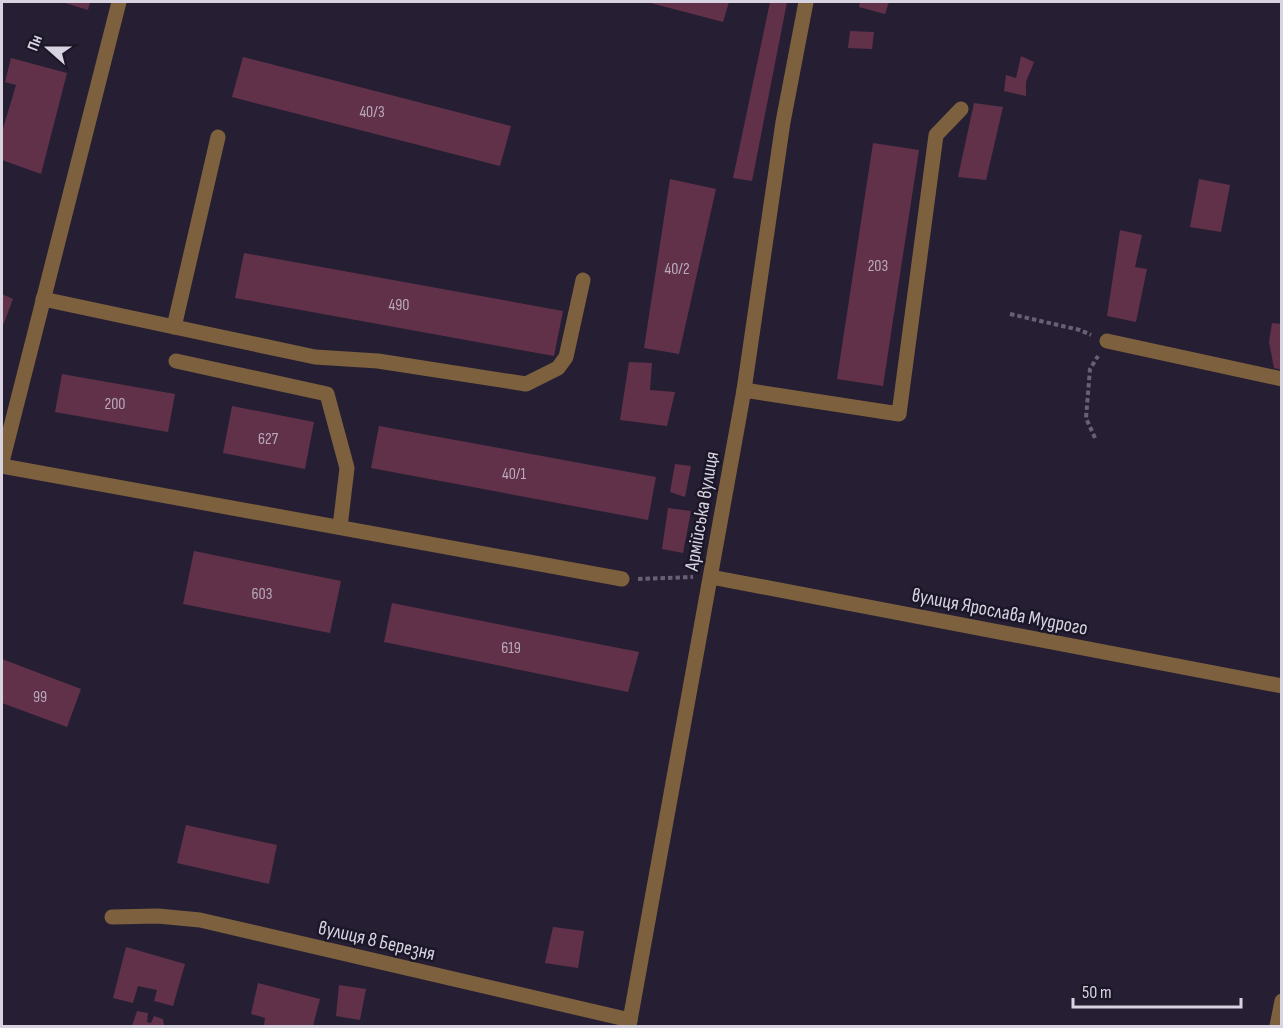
<svg xmlns="http://www.w3.org/2000/svg" width="1283" height="1028" font-family="'Sofia Sans Condensed',sans-serif">
	<style>
		.building { fill: #61314a }
		.lines { fill: none; stroke-linecap: round; stroke-linejoin: round }
		.path { stroke: #676173; stroke-width: 4; stroke-dasharray: 4.5 3; stroke-linecap: butt }
		.minor { stroke: #7d613e; stroke-width: 15 }
		.labels { text-anchor: middle; stroke-width: 5; stroke-linejoin: round; paint-order: stroke }
		.number-label { font-size: 16px; fill: #baaabb }
		.street-label { font-size: 20px; fill: #d7d3e1; stroke: #1c1629 }
	</style>
	<rect width="100%" height="100%" fill="#261f33"/>
	<!-- building -->
	<g class="building">
		<path d="M62 2H90L88 10Z"/>
		<path d="M647 2H729L723 22Z"/>
		<path d="M770 2H787L752 181 733 178Z"/>
		<path d="M860 2H889L885 14 859 7Z"/>
		<path d="M850 31 874 32 872 49 848 48Z"/>
		<path d="M1021 56 1034 62 1026 82V96L1004 91 1006 75 1016 78Z"/>
		<path d="M243 57 511 126 500 166 232 97Z"/>
		<path d="M11 58 67 73 41 174 2 160V132L16 85 5 82Z"/>
		<path d="M974 103 1003 107 986 180 958 177Z"/>
		<path d="M873 143 919 150 883 386 837 379Z"/>
		<path d="M670 179 716 189 679 354 644 348Z"/>
		<path d="M1199 179 1230 185 1221 232 1190 227Z"/>
		<path d="M1120 230 1142 235 1135 267 1147 269 1136 322 1107 316Z"/>
		<path d="M244 253 563 311 554 356 235 298Z"/>
		<path d="M2 294 13 299 2 328Z"/>
		<path d="M1272 323 1282 324V370L1274 368 1269 342Z"/>
		<path d="M629 362 652 363 650 390 675 392 667 426 620 420Z"/>
		<path d="M62 374 175 394 168 432 55 412Z"/>
		<path d="M232 406 314 422 305 469 223 453Z"/>
		<path d="M379 426 656 477 648 520 371 468Z"/>
		<path d="M675 464 691 466 685 497 670 492Z"/>
		<path d="M668 508 691 511 683 553 662 549Z"/>
		<path d="M194 551 341 581 330 633 183 604Z"/>
		<path d="M392 603 512 627 639 652 628 692 384 642Z"/>
		<path d="M2 659 81 689 67 727 2 703Z"/>
		<path d="M186 825 277 845 269 884 177 863Z"/>
		<path d="M553 927 584 931 578 968 545 963Z"/>
		<path d="M126 947 185 964 173 1006 154 1001 157 990 138 986 133 1003 113 998Z"/>
		<path d="M258 983 320 999 313 1026H264L265 1018 251 1014Z"/>
		<path d="M339 985 366 989 360 1020 336 1016Z"/>
		<path d="M137 1011 148 1013 147 1022 151 1023 154 1016 163 1019 164 1026H132Z"/>
	</g>
	<g class="lines">
		<!-- path -->
		<g class="path">
			<path d="M1010 314 1080 330 1091 335"/>
			<path d="M1095 438 1086 418 1090 369 1098 356"/>
			<path d="M638 579 693 577"/>
		</g>
		<!-- minor -->
		<g class="minor">
			<path d="M43 299 315 357 378 361 526 384 558 368 566 357 583 280"/>
			<path d="M174 327 218 137"/>
			<path d="M1107 341 1282 379"/>
			<path d="M176 361 327 394 347 468 340 527"/>
			<path d="M744 390 899 414 936 135 961 109"/>
			<path d="M2 462 119 2"/>
			<path d="M2 466 622 579"/>
			<path d="M711 577 1282 686"/>
			<path d="M112 917 158 916 200 920 630 1020"/>
			<path d="M629 1026 744 390 783 122 806 2"/>
			<path d="M1277 1026 1282 1001"/>
		</g>
	</g>
	<g class="labels">
		<!-- number labels -->
		<g class="number-label">
			<text x="372" y="117">40/3</text>
			<text x="878" y="271">203</text>
			<text x="677" y="274">40/2</text>
			<text x="399" y="310">490</text>
			<text x="115" y="409">200</text>
			<text x="268" y="444">627</text>
			<text x="514" y="479">40/1</text>
			<text x="262" y="599">603</text>
			<text x="511" y="653">619</text>
			<text x="40" y="702">99</text>
		</g>
		<!-- street labels -->
		<g class="street-label">
			<text transform="translate(701 511) rotate(-80)" y="7">Армійська вулиця</text>
			<text transform="translate(1000 611) rotate(11)" y="7">вулиця Ярослава Мудрого</text>
			<text transform="translate(377 940) rotate(13)" y="7">вулиця 8 Березня</text>
		</g>
	</g>
	<!-- border -->
	<rect width="1283" height="1028" fill="none" stroke="#d7d3e1" stroke-width="6"/>
	<!-- north arrow -->
	<g transform="translate(48 48) rotate(291)" stroke="#1c1629" stroke-width="4.5" paint-order="stroke">
	<path d="M0-4.5L10 22L0 15L-10 22Z" fill="#d7d3e1"/>
	<text y="-9" font-size="16" font-weight="bold" text-anchor="middle" fill="#d7d3e1">Пн</text>
	</g>
	<!-- scale -->
	<path d="M1073 998v9h168v-9" fill="none" stroke="#d7d3e1" stroke-width="3"/>
	<text x="1082" y="998" font-size="18" fill="#d7d3e1" stroke="#1c1629" stroke-width="4.5" paint-order="stroke">50 m</text>
</svg>
